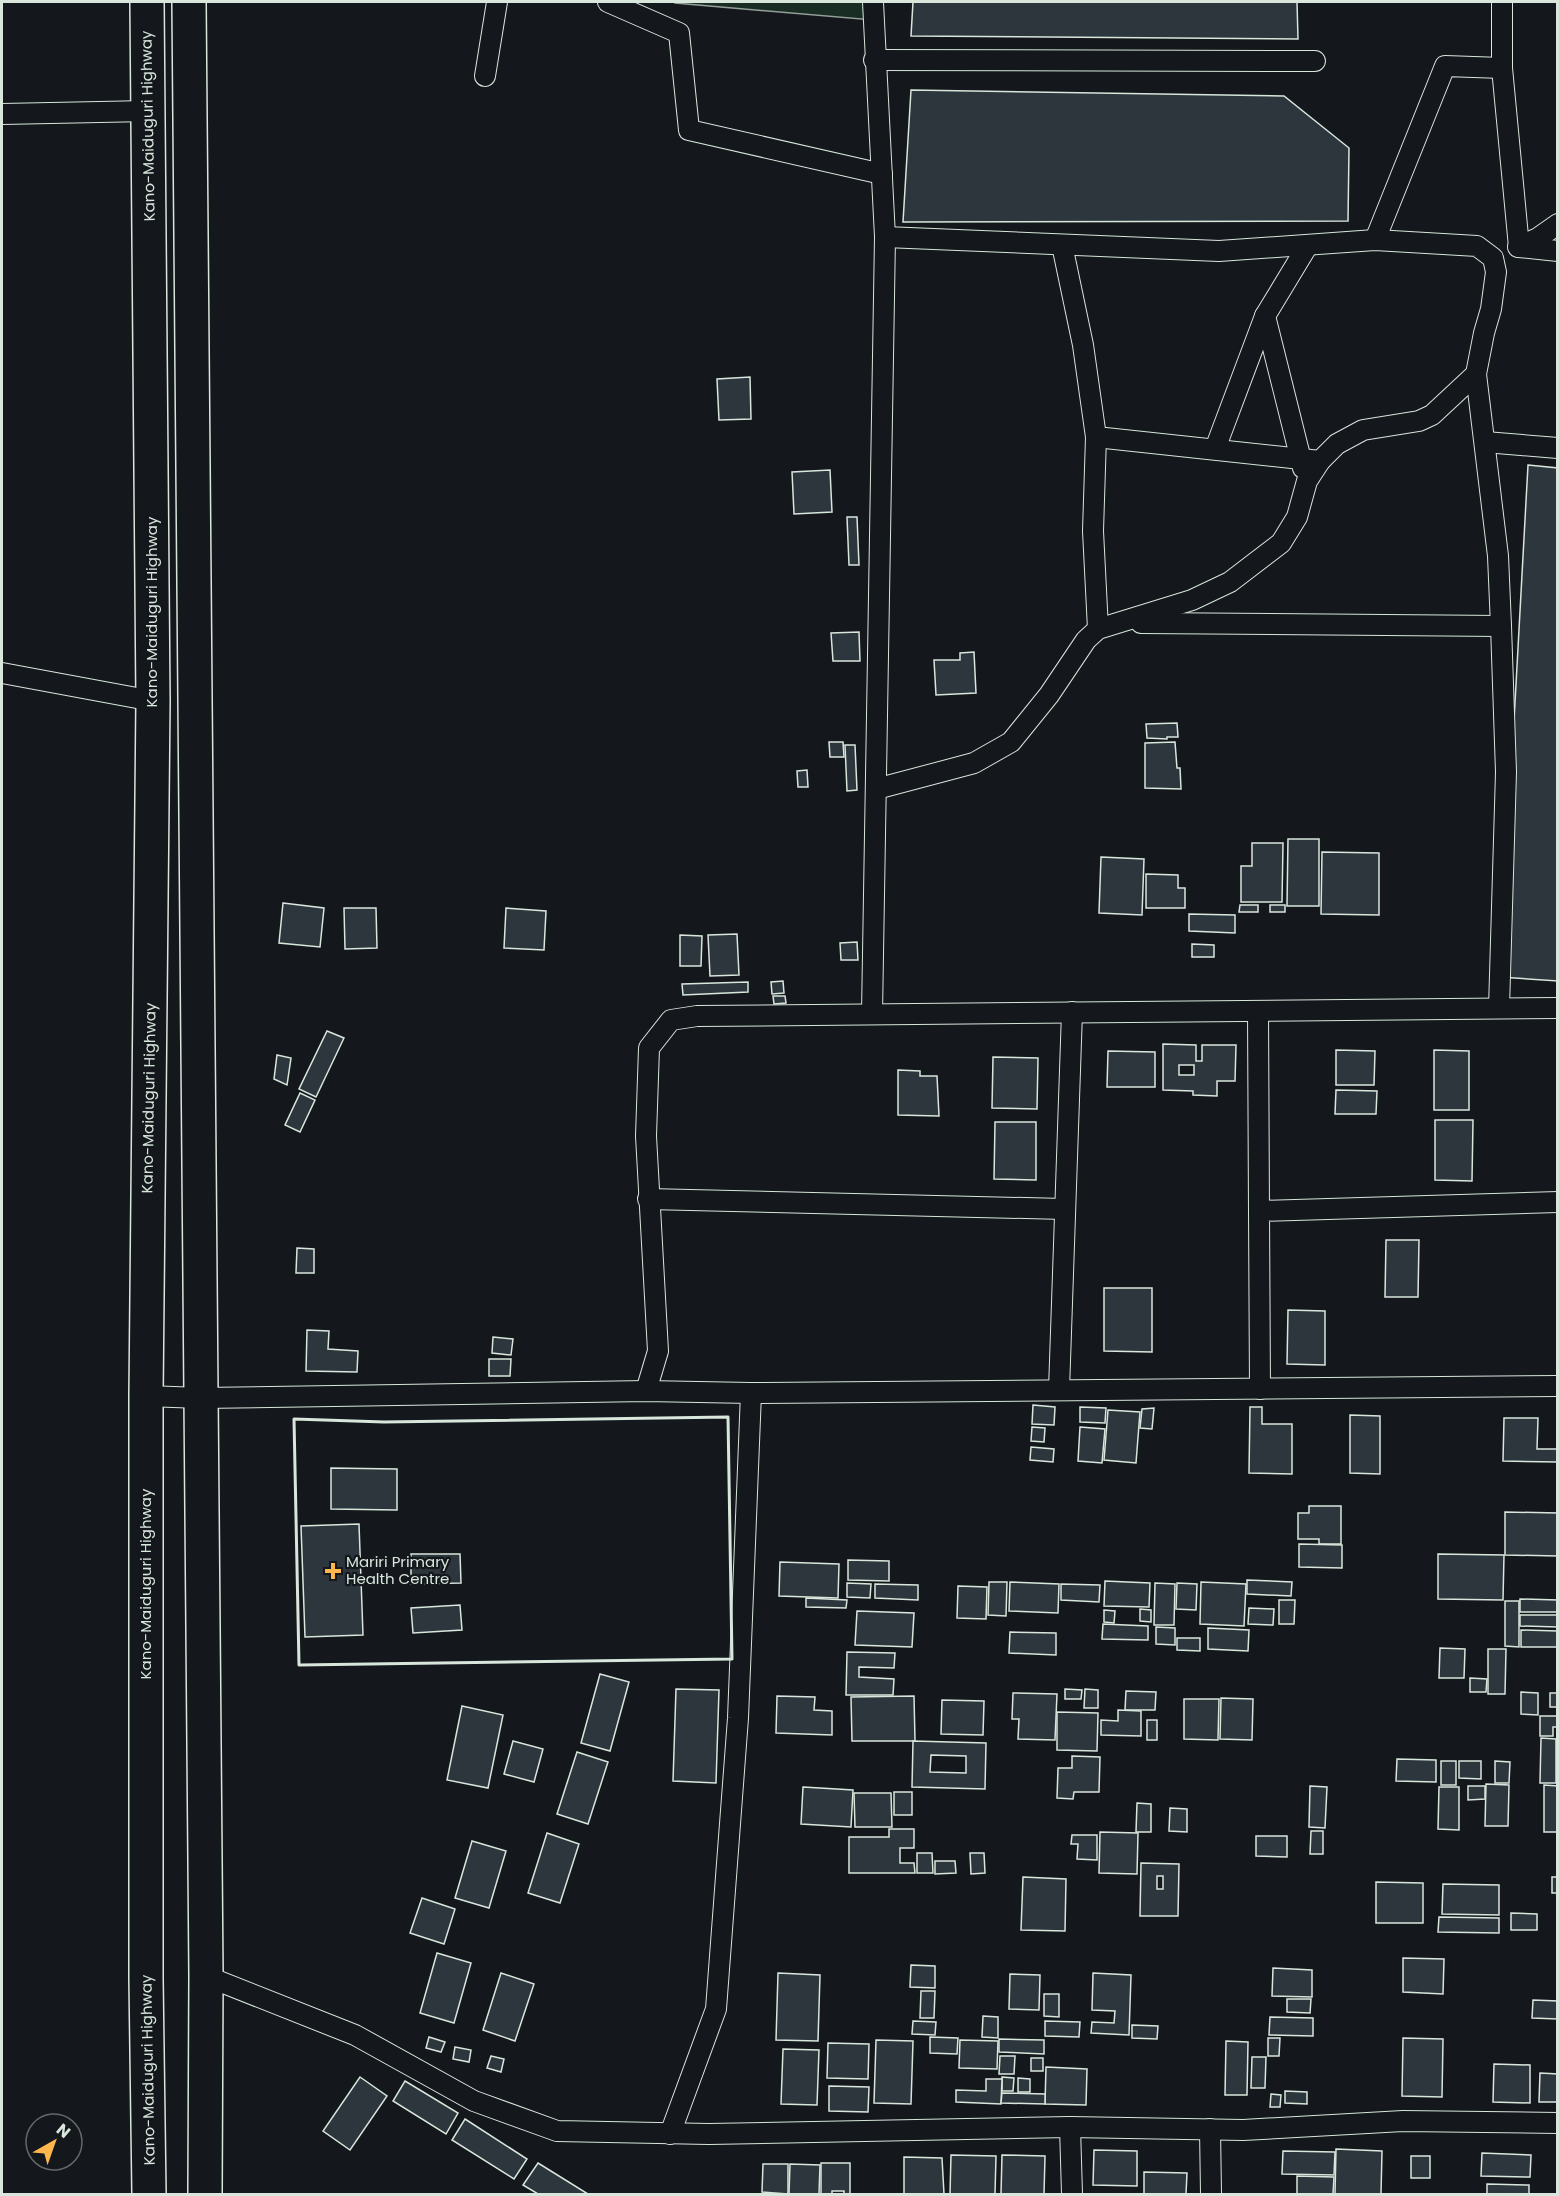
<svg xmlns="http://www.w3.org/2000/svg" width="1559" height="2196" font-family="Poppins,sans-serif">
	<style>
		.green { fill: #1a2d24; stroke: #939e99; stroke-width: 1.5 }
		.building { fill: #2c363c; stroke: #d8e6dc; stroke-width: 1.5; fill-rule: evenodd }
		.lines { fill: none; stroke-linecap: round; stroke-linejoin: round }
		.street-casing { stroke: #d8e6dc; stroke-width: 22 }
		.highway-casing { stroke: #d8e6dc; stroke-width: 36 }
		.street { stroke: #14181c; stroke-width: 20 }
		.highway { stroke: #14181c; stroke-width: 33 }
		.wall { stroke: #d8e6dc; stroke-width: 3 }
		.poi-dot { fill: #ffb74d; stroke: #14181c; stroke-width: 2 }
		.labels { text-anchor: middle; stroke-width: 4.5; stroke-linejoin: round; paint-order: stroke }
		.street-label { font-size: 15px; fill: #d8e6dc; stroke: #14181c }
		.poi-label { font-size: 15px; fill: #d8e6dc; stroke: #14181c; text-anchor: start }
	</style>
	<rect width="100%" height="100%" fill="#14181c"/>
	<!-- green -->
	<path class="green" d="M675 2H872L873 20 675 3Z"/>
	<!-- building -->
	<g class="building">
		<path d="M913 2H1297L1298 39 911 36Z"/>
		<path d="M911 90 1284 96 1349 148 1348 221 903 222Z"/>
		<path d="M750 377 751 419 719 420 717 379Z"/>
		<path d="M1528 465 1558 468V981L1500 977Z"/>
		<path d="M830 470 832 512 794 514 792 472Z"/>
		<path d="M847 517H857L859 565H849Z"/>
		<path d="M859 632 860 661H833L831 633Z"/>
		<path d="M974 652 976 693 936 695 934 660H960V653Z"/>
		<path d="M1177 723 1178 737H1167V739L1147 738 1146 724Z"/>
		<path d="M829 742H843L844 757H830Z"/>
		<path d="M1175 742 1177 768H1180L1181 789 1145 788V743Z"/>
		<path d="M845 745H855L857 790 847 791Z"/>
		<path d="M807 770 808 787H798L797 771Z"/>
		<path d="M1288 839H1319V906H1287Z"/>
		<path d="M1252 843H1283L1282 902H1241V866H1252Z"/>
		<path d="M1322 852 1379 853V915L1321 914Z"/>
		<path d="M1101 857 1144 859 1142 915 1099 913Z"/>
		<path d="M1146 874 1178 875V888H1185V908H1146Z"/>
		<path d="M283 903 324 908 320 947 279 943Z"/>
		<path d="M1240 905H1258V912H1239Z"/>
		<rect x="1270" y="905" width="15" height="7"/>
		<path d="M344 908H376L377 948 345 949Z"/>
		<path d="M506 908 546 911 544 950 504 948Z"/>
		<path d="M1189 914 1235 915V933L1189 931Z"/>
		<path d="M737 934 739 975 710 976 708 935Z"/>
		<path d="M680 935 702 936 701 966H680Z"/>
		<path d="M857 942 858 960H841L840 943Z"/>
		<path d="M1192 944 1214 945V957H1192Z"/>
		<path d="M783 981 784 993 772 994 771 982Z"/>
		<path d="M748 982V992L683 995 682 984Z"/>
		<path d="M773 996H785L786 1003 774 1004Z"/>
		<path d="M327 1031 344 1038 316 1097 299 1089Z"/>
		<path d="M1163 1044 1196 1045V1061H1202V1045H1236L1235 1081H1217V1096L1193 1095V1091L1163 1090ZM1179 1065H1194V1075H1179Z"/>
		<path d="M1336 1050 1375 1051 1374 1085H1336Z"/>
		<path d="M1434 1050 1469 1051V1110H1434Z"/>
		<path d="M1108 1051 1155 1052V1087H1107Z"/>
		<path d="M277 1055 291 1058 287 1085 274 1079Z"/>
		<path d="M993 1057 1038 1058 1037 1109 992 1108Z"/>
		<path d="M898 1070 920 1071V1076H937L939 1116 898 1115Z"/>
		<path d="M1336 1090 1377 1091 1376 1114H1335Z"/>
		<path d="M300 1093 315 1100 300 1132 285 1125Z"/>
		<path d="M1435 1120H1473L1472 1181 1435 1180Z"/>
		<path d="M995 1122H1036V1180L994 1179Z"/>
		<path d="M1386 1240H1419L1418 1297H1385Z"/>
		<path d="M297 1248 314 1249V1273H296Z"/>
		<path d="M1104 1288H1152V1352L1104 1351Z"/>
		<path d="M1288 1310 1325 1311V1365L1287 1364Z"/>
		<path d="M307 1330 329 1331 328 1349 358 1351 357 1372 306 1371Z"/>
		<path d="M493 1337 513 1339 511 1355 492 1353Z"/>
		<path d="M489 1359H511L510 1376H489Z"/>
		<path d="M1033 1405 1055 1407 1054 1425 1032 1424Z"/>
		<path d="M1080 1407 1106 1408 1105 1423 1080 1422Z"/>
		<path d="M1250 1407H1262V1424H1292V1474L1249 1473Z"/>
		<path d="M1154 1408 1152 1429 1140 1428 1142 1409Z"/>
		<path d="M1108 1410 1140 1412 1136 1463 1104 1460Z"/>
		<path d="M1350 1415 1380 1416V1474L1350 1473Z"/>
		<path d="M1504 1418H1538L1537 1449H1558V1462L1503 1461Z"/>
		<path d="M1032 1427 1045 1428 1044 1442 1031 1441Z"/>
		<path d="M1080 1427 1105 1429 1102 1463 1078 1461Z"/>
		<path d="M1031 1447 1054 1449 1053 1462 1030 1460Z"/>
		<path d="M331 1468 397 1469V1510L331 1509Z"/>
		<path d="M1309 1506H1341V1544H1319V1539H1298V1513H1309Z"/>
		<path d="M1505 1512 1558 1513V1556L1505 1555Z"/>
		<path d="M359 1524 363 1635 305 1637 301 1526Z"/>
		<path d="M1299 1544 1342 1545V1568L1299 1567Z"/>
		<path d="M411 1554H460L461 1583 411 1584Z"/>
		<path d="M1438 1554 1504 1555 1503 1600 1438 1599Z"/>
		<path d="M848 1560 889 1561V1581L848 1580Z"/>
		<path d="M780 1562 839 1564 838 1598 779 1596Z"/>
		<path d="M1247 1580 1292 1582 1291 1596 1247 1594Z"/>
		<path d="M1105 1581 1150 1583 1149 1607 1104 1606Z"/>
		<path d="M989 1582H1007L1006 1616 988 1615Z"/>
		<path d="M1010 1582 1059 1584 1058 1613 1009 1611Z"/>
		<path d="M1201 1582 1246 1584 1244 1626 1200 1624Z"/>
		<path d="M847 1583 871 1584 870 1598 847 1597Z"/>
		<path d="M1155 1583 1175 1584 1174 1625H1154Z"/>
		<path d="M1177 1583 1197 1584 1196 1610 1176 1609Z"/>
		<path d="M875 1584 918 1585V1600L875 1598Z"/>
		<path d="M1061 1584 1100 1585 1099 1602 1061 1600Z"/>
		<path d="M958 1586 987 1587 986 1619 957 1618Z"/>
		<path d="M806 1598 847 1600 846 1608 806 1607Z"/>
		<path d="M1520 1599 1558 1600V1612H1520Z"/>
		<path d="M1279 1600H1295L1294 1624H1279Z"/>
		<path d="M1505 1601H1519V1647L1505 1646Z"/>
		<path d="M460 1605 462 1630 413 1633 411 1608Z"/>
		<path d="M1249 1608 1274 1609 1273 1625 1248 1624Z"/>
		<path d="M1140 1609 1151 1610V1622L1140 1621Z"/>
		<path d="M1104 1610 1115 1611 1114 1623 1104 1622Z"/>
		<path d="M857 1611 914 1613 912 1647 855 1645Z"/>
		<path d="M1520 1615H1558V1627L1520 1626Z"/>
		<path d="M1103 1624 1148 1626V1640L1102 1639Z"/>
		<path d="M1156 1627 1175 1628V1645L1156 1644Z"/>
		<path d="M1208 1628 1249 1630 1248 1651 1208 1649Z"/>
		<path d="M1521 1630 1558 1631V1647H1521Z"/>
		<path d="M1010 1632 1056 1633V1655L1009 1653Z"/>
		<path d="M1177 1638H1200V1651L1177 1650Z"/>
		<path d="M1440 1648 1465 1649 1464 1678H1439Z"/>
		<path d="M1488 1649H1506L1505 1694H1488Z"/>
		<path d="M847 1652 895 1653 894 1668 859 1667V1677L894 1679 893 1695H846Z"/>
		<path d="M600 1674 629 1682 610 1751 581 1743Z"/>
		<path d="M1470 1678 1487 1679 1486 1692H1470Z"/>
		<path d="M676 1689 719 1690 716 1783 673 1781Z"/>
		<path d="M1065 1689 1082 1690 1081 1699H1065Z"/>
		<path d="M1085 1689 1098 1690V1708H1084Z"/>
		<path d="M1126 1691 1156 1692 1155 1710H1125Z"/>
		<path d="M1521 1692 1538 1693V1715L1521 1714Z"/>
		<path d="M1013 1693 1057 1694 1055 1740 1018 1739 1019 1719H1012Z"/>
		<rect x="1550" y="1693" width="8" height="14"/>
		<path d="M777 1696 815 1697 814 1710 832 1711V1735L776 1733Z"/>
		<path d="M914 1696 915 1741H852L851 1697Z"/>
		<path d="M1221 1698 1253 1699 1252 1740 1220 1739Z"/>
		<path d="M1184 1699H1219L1218 1740 1184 1739Z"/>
		<path d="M942 1700 984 1701 983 1735 941 1734Z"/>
		<path d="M462 1706 503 1715 488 1788 447 1780Z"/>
		<path d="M1118 1710 1141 1711V1736L1101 1735V1720L1118 1721Z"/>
		<path d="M1057 1712 1098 1713 1097 1751 1057 1750Z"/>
		<path d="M1540 1716H1558V1727H1553V1736H1540Z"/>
		<rect x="1147" y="1720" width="10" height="20"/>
		<path d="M1541 1738 1556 1739V1783H1540Z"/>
		<path d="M513 1741 543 1749 534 1782 504 1774Z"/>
		<path d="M913 1741 986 1743 985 1789 912 1787ZM931 1755 966 1756V1773L930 1772Z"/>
		<path d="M577 1752 608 1762 588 1824 557 1814Z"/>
		<path d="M1072 1756 1100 1757 1099 1792H1074L1073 1799 1057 1798 1058 1768H1072Z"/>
		<path d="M1397 1759 1436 1760V1782L1396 1781Z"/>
		<rect x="1441" y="1761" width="15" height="24"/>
		<path d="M1459 1761H1481V1779L1459 1778Z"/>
		<path d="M1495 1761 1510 1762 1509 1783H1495Z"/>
		<path d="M1486 1784 1509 1785 1508 1826H1485Z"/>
		<path d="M1544 1785 1558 1786V1832H1544Z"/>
		<path d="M1310 1786 1327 1787 1325 1828 1309 1827Z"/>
		<path d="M1468 1786H1485V1799L1468 1800Z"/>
		<path d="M803 1787 853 1790 851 1827 801 1824Z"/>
		<path d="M1439 1787H1459V1830L1438 1829Z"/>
		<rect x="894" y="1792" width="18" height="23"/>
		<path d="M854 1793H891L892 1827H855Z"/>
		<path d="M1137 1803 1151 1804V1832H1136Z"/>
		<path d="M1170 1808 1187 1809V1832L1169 1831Z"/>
		<path d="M889 1829H914V1848H900V1863H914L915 1873H849V1837H889Z"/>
		<path d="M1311 1831H1323V1854H1310Z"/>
		<path d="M1100 1832 1138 1833 1137 1874 1099 1873Z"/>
		<path d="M547 1833 579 1844 560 1903 528 1893Z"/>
		<path d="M1072 1835H1097V1860L1077 1859 1078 1844H1071Z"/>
		<path d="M1256 1836H1287V1857L1256 1856Z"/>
		<path d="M472 1841 506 1851 489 1908 455 1898Z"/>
		<path d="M917 1853H932L933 1873H917Z"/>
		<path d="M970 1853H984L985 1873 971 1874Z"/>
		<path d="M935 1861H955L956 1873 935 1874Z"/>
		<path d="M1141 1863 1179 1864 1178 1916H1140ZM1157 1876H1163V1889H1157Z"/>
		<path d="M1023 1877 1066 1879 1065 1931 1021 1930Z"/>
		<rect x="1552" y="1877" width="6" height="16"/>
		<path d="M1376 1882 1423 1883V1923H1376Z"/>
		<path d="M1443 1884 1499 1885V1915L1442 1914Z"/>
		<path d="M422 1898 455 1909 444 1944 410 1933Z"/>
		<path d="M1511 1913 1537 1914V1930H1511Z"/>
		<path d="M1439 1917 1499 1918V1933L1438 1932Z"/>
		<path d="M437 1953 471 1963 454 2023 420 2013Z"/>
		<path d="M1403 1958 1444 1959 1443 1994 1403 1992Z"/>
		<path d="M911 1965 935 1966V1988L910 1987Z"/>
		<path d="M1273 1968 1312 1970V1997L1272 1996Z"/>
		<path d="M501 1973 534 1984 515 2041 483 2030Z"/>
		<path d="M778 1973 820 1975 818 2041 776 2040Z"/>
		<path d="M1093 1973 1131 1975 1129 2035 1091 2033 1092 2022 1114 2023 1115 2011 1092 2010Z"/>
		<path d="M1010 1974 1040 1975 1039 2010 1009 2009Z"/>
		<path d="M921 1991H935L934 2018H920Z"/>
		<path d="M1044 1994H1059V2017L1044 2016Z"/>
		<path d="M1287 1999H1311L1310 2013 1287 2012Z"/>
		<path d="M1533 2000 1558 2001V2019L1532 2018Z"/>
		<path d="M983 2016 998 2017V2038L982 2037Z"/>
		<path d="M1270 2017 1313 2018V2036L1269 2035Z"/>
		<path d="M913 2021 936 2022 935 2035 912 2034Z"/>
		<path d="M1045 2021 1080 2022 1079 2037 1045 2036Z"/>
		<path d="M1132 2025 1158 2026 1157 2039 1132 2038Z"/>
		<path d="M429 2037 445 2042 441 2052 426 2048Z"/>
		<path d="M930 2037 958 2038 957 2054 930 2053Z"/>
		<path d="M1268 2038H1280L1279 2056H1268Z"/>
		<path d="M1403 2038 1443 2039 1442 2097 1402 2096Z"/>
		<path d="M999 2039 1044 2040V2054L999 2052Z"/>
		<path d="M876 2040 913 2041 911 2104 874 2103Z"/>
		<path d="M960 2040 998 2041 997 2069 959 2068Z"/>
		<path d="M1226 2041 1248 2042 1247 2095H1225Z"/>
		<path d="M828 2043 869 2044 868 2079 827 2078Z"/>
		<path d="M455 2047 471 2050 469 2062 453 2059Z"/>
		<path d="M783 2049 819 2050 817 2105 781 2104Z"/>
		<path d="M491 2056 504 2059 501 2072 487 2068Z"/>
		<path d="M1000 2056H1015L1014 2074H999Z"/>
		<path d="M1252 2057H1266L1265 2088H1251Z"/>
		<rect x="1031" y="2058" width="12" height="13"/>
		<path d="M1494 2064 1530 2065V2103L1493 2102Z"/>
		<path d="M1046 2067 1087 2069 1086 2105 1045 2104Z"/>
		<path d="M1540 2073 1558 2074V2102H1539Z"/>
		<path d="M360 2077 387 2096 350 2150 323 2131Z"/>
		<path d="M1002 2077 1014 2078 1013 2091H1002Z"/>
		<path d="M1018 2078 1030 2079V2092H1018Z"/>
		<path d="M986 2079H1002L1001 2104 956 2102V2090L986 2091Z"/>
		<path d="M405 2081 458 2113 446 2134 393 2101Z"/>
		<path d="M829 2086 869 2087 868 2112 829 2111Z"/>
		<path d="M1285 2091 1307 2092V2104L1285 2103Z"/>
		<path d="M1002 2093 1045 2094V2104L1001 2103Z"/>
		<path d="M1271 2094 1281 2095 1280 2107H1270Z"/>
		<path d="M465 2119 527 2159 514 2179 452 2140Z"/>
		<path d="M1336 2149 1382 2151 1381 2194H1335Z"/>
		<path d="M1094 2150 1137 2151V2186L1093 2185Z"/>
		<path d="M1283 2151 1335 2152 1334 2175 1282 2174Z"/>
		<path d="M1482 2153 1531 2155 1530 2177 1481 2176Z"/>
		<path d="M951 2155 996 2156 995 2194H950Z"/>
		<path d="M1002 2155 1045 2156 1044 2194H1001Z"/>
		<rect x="1411" y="2156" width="19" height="22"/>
		<path d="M904 2157 942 2158 944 2194H904Z"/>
		<path d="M538 2163 588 2194H538L523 2185Z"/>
		<path d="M821 2163H850V2194H844V2191H832V2194H821Z"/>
		<path d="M763 2164H788V2194L762 2192Z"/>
		<path d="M790 2164 820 2165 819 2194H789Z"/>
		<path d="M1144 2172 1187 2173 1186 2194H1144Z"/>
		<path d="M1297 2176 1334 2177 1333 2194H1297Z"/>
		<path d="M1487 2184 1529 2185V2194H1487Z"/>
	</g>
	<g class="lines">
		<!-- street casing -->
		<g class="street-casing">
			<g id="street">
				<path d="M608 2 679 33 689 130 882 174"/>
				<path d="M874 60 1315 61"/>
				<path d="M1502 68 1519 247 1558 251"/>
				<path d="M485 76 497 2"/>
				<path d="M2 114 148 111"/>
				<path d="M1375 240 1445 66 1502 68V2"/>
				<path d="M1062 245 1083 345 1096 437 1320 461"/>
				<path d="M1518 247 1538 238 1558 224"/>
				<path d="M1265 316 1303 468"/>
				<path d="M1476 374 1498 556 1501 626 1506 772 1499 1008"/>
				<path d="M1096 437 1093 531 1098 629"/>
				<path d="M1485 442 1558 448"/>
				<path d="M1215 449 1265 316 1308 245"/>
				<path d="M1141 623 1501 626"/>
				<path d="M2 673 153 701"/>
				<path d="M876 789 974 763 1011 742 1049 695 1086 640 1098 629 1192 600 1230 582 1281 543 1297 517 1307 481 1320 461 1337 444 1363 430 1419 421 1432 415 1476 374 1484 333 1491 309 1496 272 1493 258 1477 246 1375 240 1219 251 885 237"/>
				<path d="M1258 1011 1259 1211"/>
				<path d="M872 1014 885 237 873 2"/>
				<path d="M648 1199 1064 1209"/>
				<path d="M1260 1389 1259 1211 1558 1202"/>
				<path d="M1059 1390 1072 1012"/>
				<path d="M646 1391 658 1351 646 1136 649 1048 671 1020 697 1016 1558 1008"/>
				<path d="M146 1396 201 1398 646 1391 751 1393 1558 1386"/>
				<path d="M206 1976 355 2035 474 2101 557 2131 709 2134 1070 2127 1243 2130 1403 2121 1558 2123"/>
				<path d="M1070 2127 1072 2194"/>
				<path d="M1210 2129 1211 2194"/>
				<path d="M670 2134 716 2009 738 1718 751 1393"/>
			</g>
		</g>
		<!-- highway casing -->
		<g class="highway-casing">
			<g id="highway">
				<path d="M147 2 153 701 146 1396V1978L149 2194"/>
				<path d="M189 2 206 1976 205 2194"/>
			</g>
		</g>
		<!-- street -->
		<use href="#street" class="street"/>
		<!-- highway -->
		<use href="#highway" class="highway"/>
		<!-- wall -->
		<path class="wall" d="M728 1417 732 1659 299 1665 294 1419 384 1422Z"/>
	</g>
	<!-- markers -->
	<path class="poi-dot" d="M330 1562h6v6h6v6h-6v6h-6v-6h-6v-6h6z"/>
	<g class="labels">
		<!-- street labels -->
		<g class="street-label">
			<text transform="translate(148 126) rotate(-91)" y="5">Kano-Maiduguri Highway</text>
			<text transform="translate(152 612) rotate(-90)" y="5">Kano-Maiduguri Highway</text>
			<text transform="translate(149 1098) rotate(-89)" y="5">Kano-Maiduguri Highway</text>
			<text transform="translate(146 1584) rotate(-90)" y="5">Kano-Maiduguri Highway</text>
			<text transform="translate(148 2070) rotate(-91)" y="5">Kano-Maiduguri Highway</text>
		</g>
		<!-- poi labels -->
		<g class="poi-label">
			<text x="346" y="1567">Mariri Primary<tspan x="346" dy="17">Health Centre</tspan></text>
		</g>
	</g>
	<!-- border -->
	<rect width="1559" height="2196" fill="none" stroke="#d8e6dc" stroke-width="6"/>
	<!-- north arrow -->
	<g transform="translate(54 2142) rotate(40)"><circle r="28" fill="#14181c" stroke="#626a69" stroke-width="1.5"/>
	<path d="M0-4.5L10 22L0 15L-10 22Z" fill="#ffb74d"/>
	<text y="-9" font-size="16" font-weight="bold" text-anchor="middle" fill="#d8e6dc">N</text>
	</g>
</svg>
